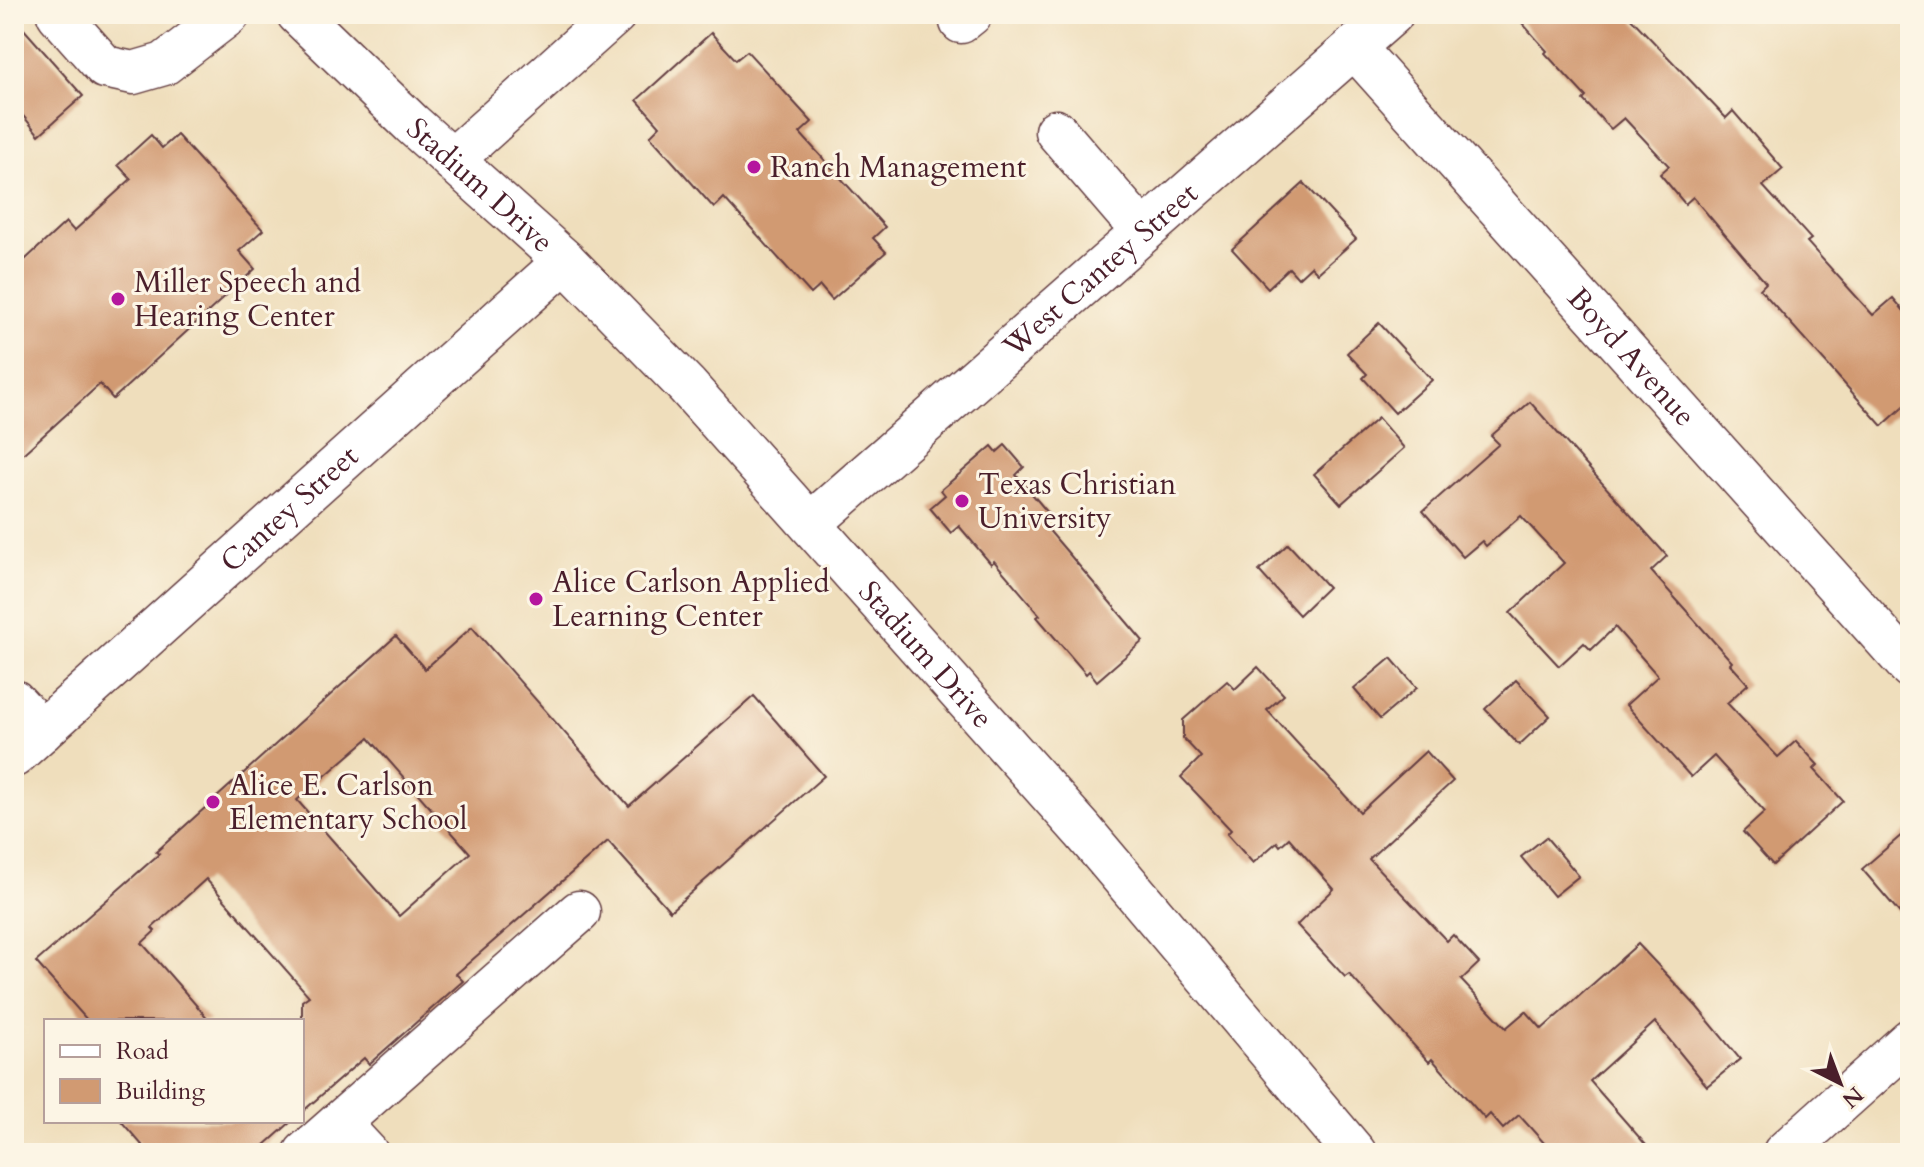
<svg xmlns="http://www.w3.org/2000/svg" width="1924" height="1167" font-family="Cardo,serif">
	<style>
		.building { fill: #d19a72; fill-rule: evenodd }
		.lines { fill: none; stroke-linecap: round; stroke-linejoin: round }
		.minor-casing { stroke: #633c41; stroke-width: 45 }
		.minor { stroke: #fff; stroke-width: 42 }
		.poi-dot { fill: #b5179e; stroke: #fcf5e5; stroke-width: 3 }
		.labels { text-anchor: middle; stroke-width: 6; stroke-linejoin: round; paint-order: stroke }
		.poi-label { font-size: 30px; fill: #4a1f2b; stroke: #fcf5e5; text-anchor: start }
		.street-label { font-size: 30px; fill: #4a1f2b; stroke: #fcf5e5 }
	</style>
	<rect width="100%" height="100%" fill="#fcf5e5"/>
	<filter id="ink" filterUnits="userSpaceOnUse"><feTurbulence type="fractalNoise" baseFrequency=".0125" numOctaves="2"/><feDisplacementMap in="SourceGraphic" scale="16" xChannelSelector="R" yChannelSelector="G"/><feConvolveMatrix kernelMatrix="1 2 1 2 8 2 1 2 1" color-interpolation-filters="sRGB"/></filter>
	<filter id="wash" filterUnits="userSpaceOnUse"><feTurbulence type="fractalNoise" baseFrequency=".006" numOctaves="4" result="noise"/><feDisplacementMap in="SourceGraphic" scale="32" xChannelSelector="R" yChannelSelector="G"/><feGaussianBlur stdDeviation="1.8" result="paint"/><feColorMatrix in="noise" values="0 0 0 0 0 0 0 0 0 0 0 0 0 0 0 0 0 1.4 0 .05"/><feComposite in="paint" operator="in"/></filter>
	<g filter="url(#wash)">
		<rect width="100%" height="100%" fill="#efdebc"/>
		<g id="blocks">
			<!-- building -->
			<g class="building">
				<path d="M1514 14H1627L1726 118 1733 111 1783 169 1763 186 1811 239 1807 242 1873 315 1893 298 1910 318V401L1882 426 1760 289 1766 283 1693 197 1685 204 1660 174 1669 166 1624 118 1611 129 1583 100 1586 97 1545 53 1547 51Z"/>
				<path d="M14 18 83 96 39 135 14 105Z"/>
				<path d="M711 33 736 60 747 51 812 122 800 133 885 227 873 238 886 252 832 300 820 286 811 294 724 198 714 208 650 136 660 126 637 100Z"/>
				<path d="M151 135 162 148 177 135 263 230 239 251 255 269 113 399 100 384 14 462V270L66 222 74 231 131 179 118 165Z"/>
				<path d="M1304 183 1356 239 1318 273 1311 266 1298 278 1289 268 1268 288 1232 249Z"/>
				<path d="M1379 323 1432 380 1395 413 1363 378 1367 374 1347 353Z"/>
				<path d="M1530 402 1667 556 1651 571 1732 662 1730 664 1748 684 1727 703 1778 757 1796 741 1818 765 1814 769 1843 801 1773 865 1743 832 1765 812 1714 756 1691 777 1626 705 1658 676 1615 627 1591 650 1584 643 1559 666 1510 613 1564 563 1521 516 1486 546 1482 541 1463 557 1423 511 1499 444 1491 436Z"/>
				<path d="M1378 418 1404 448 1341 504 1314 474Z"/>
				<path d="M1005 445 1024 467 1016 475 1049 514 1041 521 1143 641 1097 681 1089 671 1086 674 1037 617 1040 615 994 561 991 564 959 526 951 533 930 508 945 495 941 490 992 446 997 452Z"/>
				<path d="M1288 544 1328 587 1299 615 1259 571Z"/>
				<path d="M472 627 629 806 754 696 824 776 670 911 608 841 456 974 463 981 369 1064 364 1058 302 1112V1001L309 996 206 879 152 928 155 931 142 943 210 1021H88L36 962 159 854 156 852 396 636 425 669ZM369 738 470 853 399 916 297 800Z"/>
				<path d="M1391 658 1417 688 1380 719 1354 689Z"/>
				<path d="M1258 667 1284 695 1267 710 1360 812 1426 751 1453 781 1369 859 1447 941 1453 935 1479 963 1461 980 1506 1028 1526 1011 1542 1029 1638 944 1697 1007 1740 1059 1707 1086 1655 1022 1590 1081 1653 1153H1553L1519 1115 1503 1129 1490 1114 1485 1119 1432 1059 1429 1062 1349 974 1345 977 1297 925 1334 889 1289 838 1280 846 1277 842 1253 863 1227 834 1231 830 1181 777 1201 757 1183 738V720L1227 681 1235 689Z"/>
				<path d="M1516 680 1550 716 1519 745 1485 709Z"/>
				<path d="M1910 828V925L1862 869Z"/>
				<path d="M1546 837 1579 876 1554 896 1521 857Z"/>
				<path d="M121 1121H292L256 1153H149Z"/>
			</g>
		</g>
	</g>
	<g filter="url(#ink)">
		<use href="#blocks" fill-opacity="0" stroke="#633c41" stroke-width="2"/>
		<g class="lines">
			<!-- minor casing -->
			<g class="minor-casing">
				<g id="minor">
					<path d="M58 14 105 67 133 73 164 64 229 14"/>
					<path id="s1" d="M298 14 412 124 565 261 687 386 1083 831 1355 1153"/>
					<path d="M961 22 971 14"/>
					<path id="s2" d="M1354 47 1910 667"/>
					<path d="M1056 131 1143 232"/>
					<path d="M452 160 615 14"/>
					<path id="s3" d="M810 524 1392 14"/>
					<path d="M14 701 42 731"/>
					<path id="s4" d="M14 756 565 261"/>
					<path d="M339 1123 367 1153"/>
					<path d="M305 1153 579 912"/>
					<path d="M1784 1153 1910 1040"/>
				</g>
			</g>
			<!-- minor -->
			<use href="#minor" class="minor"/>
		</g>
	</g>
	<!-- markers -->
	<g class="poi-dot">
		<circle cx="754" cy="167" r="8"/>
		<circle cx="118" cy="299" r="8"/>
		<circle cx="962" cy="501" r="8"/>
		<circle cx="536" cy="599" r="8"/>
		<circle cx="213" cy="802" r="8"/>
	</g>
	<g class="labels">
		<!-- poi labels -->
		<g class="poi-label">
			<text x="770" y="177">Ranch Management</text>
			<text x="134" y="292">Miller Speech and<tspan x="134" dy="34">Hearing Center</tspan></text>
			<text x="978" y="494">Texas Christian<tspan x="978" dy="34">University</tspan></text>
			<text x="552" y="592">Alice Carlson Applied<tspan x="552" dy="34">Learning Center</tspan></text>
			<text x="229" y="795">Alice E. Carlson<tspan x="229" dy="34">Elementary School</tspan></text>
		</g>
		<!-- street labels -->
		<g class="street-label">
			<text dy="10" stroke="none"><textPath href="#s1" startOffset="250">Stadium Drive</textPath></text>
			<text dy="10" stroke="none"><textPath href="#s3" startOffset="386">West Cantey Street</textPath></text>
			<text dy="10" stroke="none"><textPath href="#s2" startOffset="416">Boyd Avenue</textPath></text>
			<text dy="10" stroke="none"><textPath href="#s4" startOffset="370">Cantey Street</textPath></text>
			<text dy="10" stroke="none"><textPath href="#s1" startOffset="898">Stadium Drive</textPath></text>
		</g>
	</g>
	<!-- margin -->
	<rect width="1924" height="1167" fill="none" stroke="#fcf5e5" stroke-width="48"/>
	<!-- legend -->
	<rect x="44" y="1019" width="260" height="104" fill="#fcf5e5" stroke="#b59f9b" stroke-width="2"/>
	<rect x="60" y="1045" width="40" height="12" fill="#ffffff" stroke="#b59f9b" stroke-width="2"/>
	<text x="116" y="1059" font-size="24" fill="#4a1f2b">Road</text>
	<rect x="60" y="1079" width="40" height="24" fill="#d19a72" stroke="#b59f9b" stroke-width="2"/>
	<text x="116" y="1099" font-size="24" fill="#4a1f2b">Building</text>
	<!-- north arrow -->
	<g transform="translate(1840 1083) rotate(138)" stroke="#fcf5e5" stroke-width="6" paint-order="stroke">
	<path d="M0-6L14 30L0 20L-14 30Z" fill="#4a1f2b"/>
	<text y="-12" font-size="22" font-weight="bold" text-anchor="middle" fill="#4a1f2b">N</text>
	</g>
</svg>
